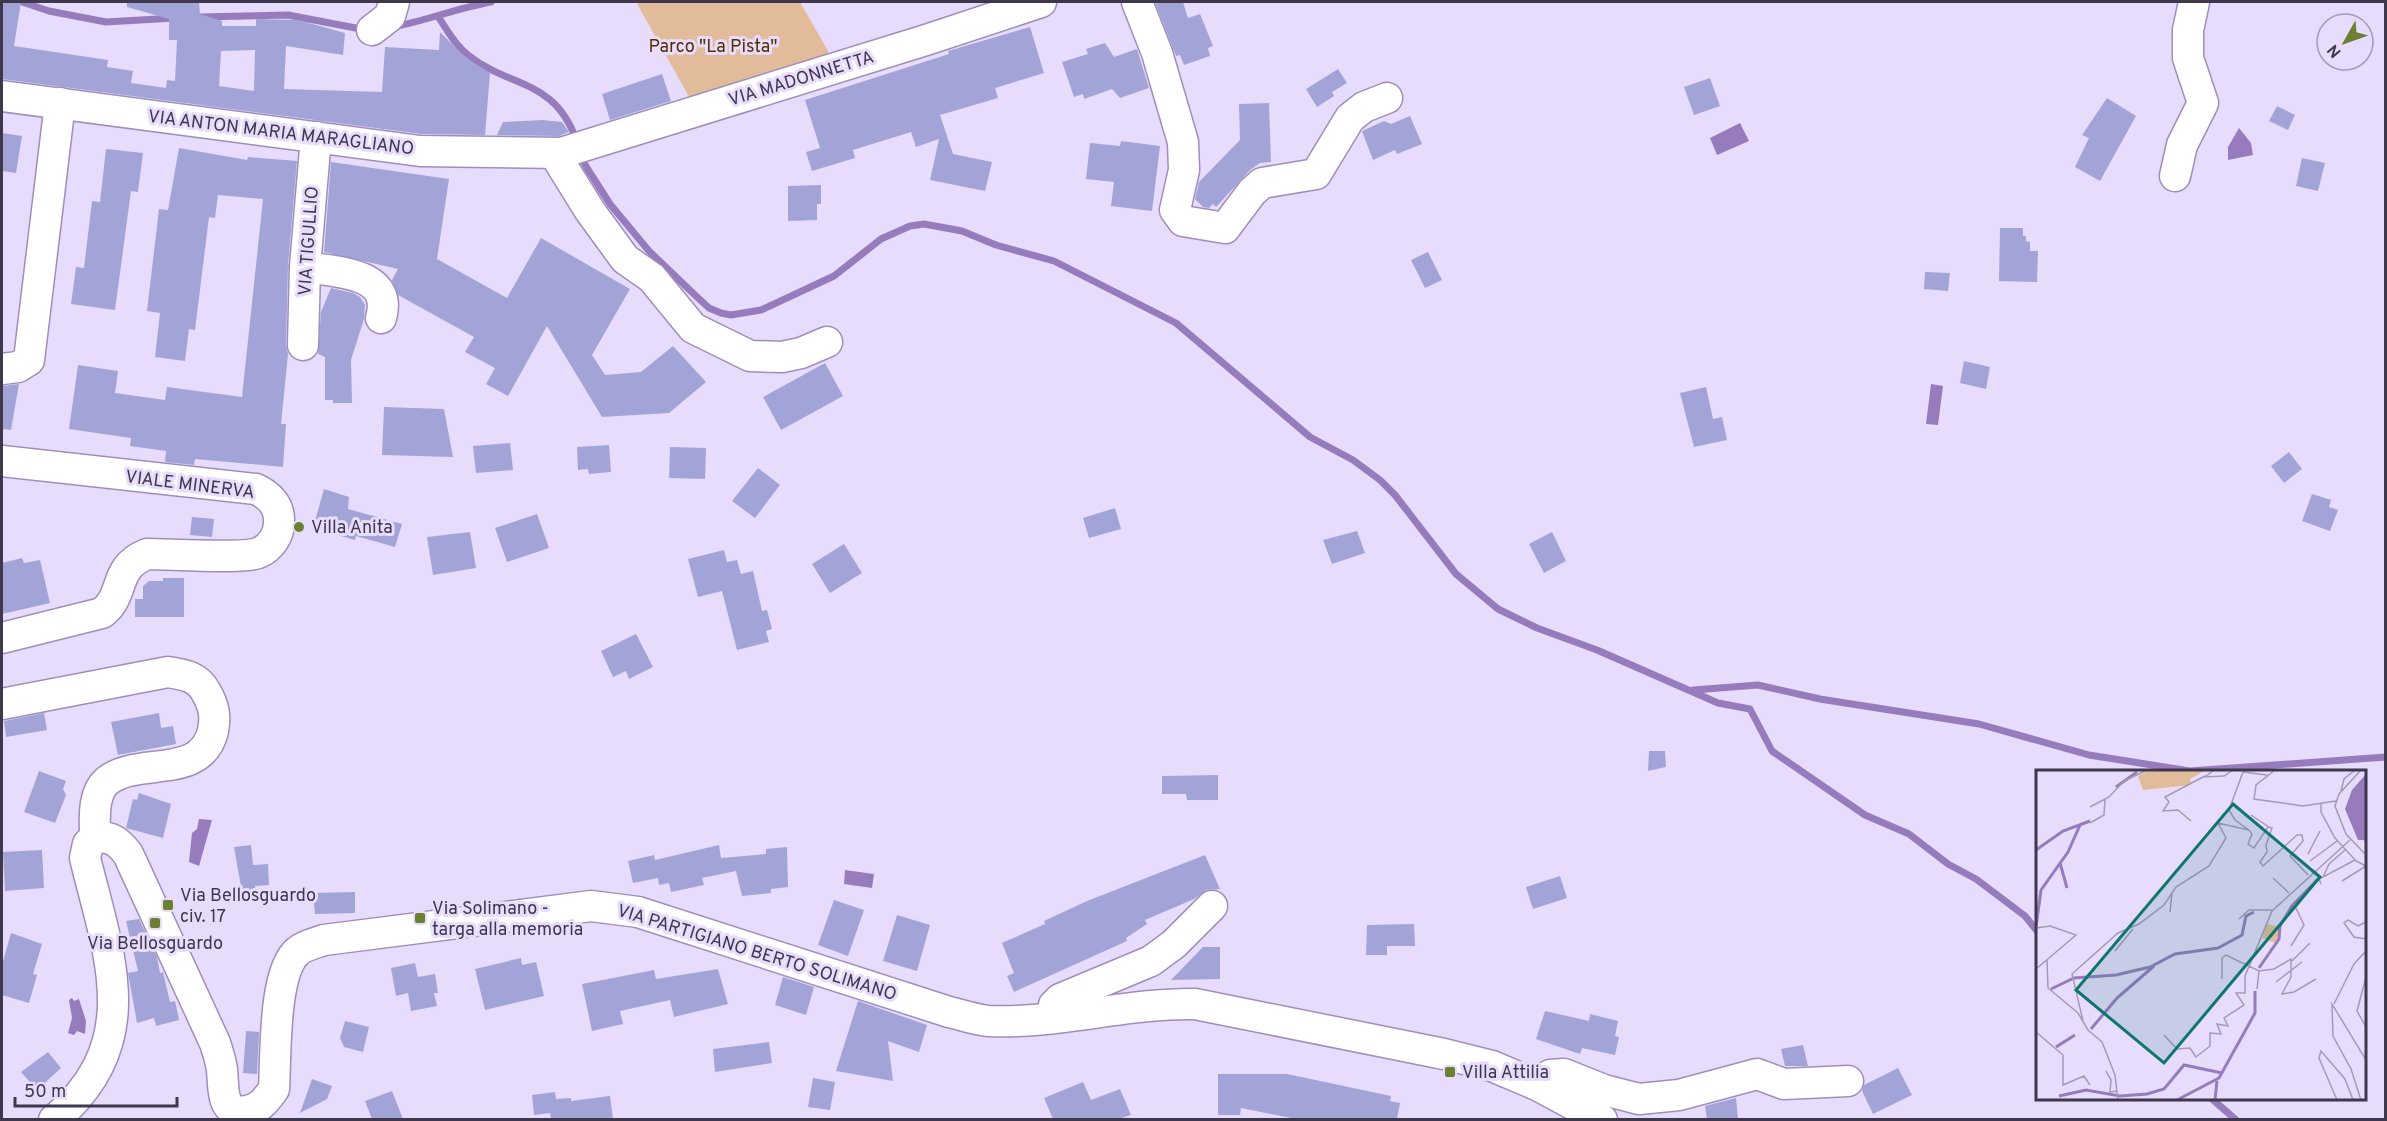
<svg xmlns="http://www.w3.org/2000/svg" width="2387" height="1121" font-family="Overpass,sans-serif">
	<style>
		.green { fill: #e2bb9b }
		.water { fill: #967cbd }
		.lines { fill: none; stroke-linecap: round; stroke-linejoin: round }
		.stream { stroke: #967cbd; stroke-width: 7 }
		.building { fill: #a2a4d8; fill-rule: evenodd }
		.minor-casing { stroke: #a08dbe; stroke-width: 33 }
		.minor { stroke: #fff; stroke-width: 30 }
		.poi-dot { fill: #6b8030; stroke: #e8dcfc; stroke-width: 2 }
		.labels { text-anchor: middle; stroke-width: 6; stroke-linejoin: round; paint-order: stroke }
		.park-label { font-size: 18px; fill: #542d00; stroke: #e8dcfc }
		.street-label { font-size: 18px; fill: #3f374c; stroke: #e8dcfc }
		.poi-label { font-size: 18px; fill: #3f374c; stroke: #e8dcfc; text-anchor: start }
		.inset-river { fill: none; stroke: #967cbd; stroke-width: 3 }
		.inset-road { fill: none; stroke: #a49ab6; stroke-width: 1.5 }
		.view { fill: #0f766e; fill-opacity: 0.15; stroke: #0f766e; stroke-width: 3 }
		.inset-edge { fill: none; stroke: #3f374c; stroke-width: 3 }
	</style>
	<rect width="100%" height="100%" fill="#e8dcfc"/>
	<!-- green -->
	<path class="green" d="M636 2H800L828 51 826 58 692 102Z"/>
	<!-- water -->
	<g class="water">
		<path d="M1740 123 1749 141 1717 155 1710 138Z"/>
		<path d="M2239 128 2251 143 2253 155 2228 160V147Z"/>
		<path d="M1931 384 1943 386 1938 425 1926 424Z"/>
		<path d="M199 819 212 820 199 866 189 862 192 833 197 829Z"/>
		<path d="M845 870 874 874 872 888 844 884Z"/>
		<path d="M72 998 74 1001 79 999 86 1021 85 1034 77 1031 74 1035 68 1033 72 1018 69 1000Z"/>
	</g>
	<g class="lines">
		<!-- stream -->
		<g class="stream">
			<path d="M22 2 49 11 106 22 175 18"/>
			<path d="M201 17 288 15 366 30"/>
			<path d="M439 18C448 31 455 45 468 55 511 89 555 78 577 142"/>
			<path d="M392 27C426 21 457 8 491 2"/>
			<path d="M582 155 585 165 610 204 649 251 696 296 709 308 721 313 731 315 761 310 834 276 881 239 910 226 924 224 962 231 996 245 1054 261 1176 323 1310 437 1353 460 1380 480 1395 495 1456 574 1498 609 1537 628 1597 650 1718 703 1750 709 1772 751 1865 815 1909 834 1948 864 1976 879 2025 916 2038 932"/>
			<path d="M1693 690 1758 685 1820 699 1979 724 2089 755 2190 771 2386 757"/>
			<path d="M2211 1098 2236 1120"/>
		</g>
	</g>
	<!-- building -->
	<g class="building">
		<path d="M2 2H21L14 46 108 60 107 67 133 71 131 83 166 88 167 80 175 81 177 40H169V19L127 7V2H199L200 14 222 21V26H256V19L298 20 345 33 343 55 286 46 284 89 382 92 385 47 439 50 440 32 466 58 490 73 485 135 421 134 2 79ZM255 50 254 91 219 86 221 51Z"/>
		<path d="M1155 2H1183L1188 18 1200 14 1213 46 1208 48 1210 56 1184 65 1180 55 1176 56Z"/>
		<path d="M1030 27 1044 73 995 88 998 98 940 115 953 154 992 162 985 191 930 180 939 139 916 147 911 132 853 150 855 158 812 171 806 152 820 148 805 100 949 54 948 51Z"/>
		<path d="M1105 43 1114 57 1137 49 1149 88 1120 98 1112 89 1084 99 1083 94 1074 97 1062 62 1088 54 1086 49Z"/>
		<path d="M1338 69 1347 83 1332 92 1334 96 1317 107 1306 89Z"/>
		<path d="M662 74 671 101 610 120 602 94Z"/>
		<path d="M1710 78 1720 106 1694 115 1684 87Z"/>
		<path d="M2107 98 2136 116 2100 181 2075 167 2089 138 2082 135Z"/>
		<path d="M1269 103 1271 162 1260 163 1250 170 1216 207 1213 204 1209 208 1203 207 1195 199 1199 182 1240 140 1239 104Z"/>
		<path d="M2277 106 2295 115 2288 130 2269 121Z"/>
		<path d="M1410 116 1422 144 1397 154 1395 150 1373 160 1362 131 1384 121 1391 124Z"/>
		<path d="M543 120 562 122 569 132 559 136 497 135 503 122Z"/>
		<path d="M2 133 22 136 16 173 2 171Z"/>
		<path d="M1121 141 1160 146 1152 211 1111 206 1114 182 1086 179 1090 143 1120 146Z"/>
		<path d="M179 148 247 160 248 157 297 161 288 266 286 345 288 354 281 424H286L283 467 195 459 194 465 165 462 166 451 130 446 131 438 69 429 78 365 118 371 115 393 165 400 167 387 242 397 263 199 218 195 215 218 209 217 195 330 189 329 185 361 155 357 160 313 147 311 159 209 168 210Z"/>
		<path d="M106 149 143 153 138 192 131 191 115 310 71 304 76 267 84 268 92 201 100 202Z"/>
		<path d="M2302 158 2325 163 2318 191 2296 186Z"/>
		<path d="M331 162 449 179 437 259 507 298 541 238 630 289 592 355 605 375 641 372 673 346 706 382 669 413 602 417 547 326 508 396 486 384 495 368 465 352 474 337 398 295 392 280 398 269 324 252Z"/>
		<path d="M821 185V204H817V220L788 221V186Z"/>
		<path d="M2000 228H2023V236H2026V241L2030 242V251H2038L2037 282 1999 281Z"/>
		<path d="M1428 252 1442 280 1425 288 1411 260Z"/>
		<path d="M1925 272 1950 273 1948 291 1924 289Z"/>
		<path d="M331 288 353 293 360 297 365 305 364 319 351 360 352 403H333V400H325V357L318 354 321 312Z"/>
		<path d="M1964 361 1990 367 1986 389 1960 383Z"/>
		<path d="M825 363 843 396 781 430 763 397Z"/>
		<path d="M19 384 11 430 2 429V386Z"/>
		<path d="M1706 387 1713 419 1722 417 1727 440 1694 447 1680 393Z"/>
		<path d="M384 407 444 409 453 457 382 455Z"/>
		<path d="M510 443 513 470 476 473 473 446Z"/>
		<path d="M609 445 611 472 589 474 588 469 578 470 577 447Z"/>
		<path d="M670 447 706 448 705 479 669 478Z"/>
		<path d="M2289 452 2302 469 2284 483 2271 466Z"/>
		<path d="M758 468 780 485 755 518 732 501Z"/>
		<path d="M324 489 349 497 348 509 402 524 395 547 356 536 355 540 313 528Z"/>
		<path d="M2312 494 2331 500 2329 507 2338 510 2330 531 2302 521Z"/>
		<path d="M1115 508 1121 529 1089 538 1083 518Z"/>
		<path d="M537 514 549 548 507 562 495 528Z"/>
		<path d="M192 517 214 519 212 537 190 535Z"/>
		<path d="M1357 531 1365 553 1332 564 1323 540Z"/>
		<path d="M470 532 476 568 433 575 427 537Z"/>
		<path d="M1552 532 1566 561 1544 573 1529 544Z"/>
		<path d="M844 544 862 573 830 593 812 564Z"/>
		<path d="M724 550 727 562 737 560 741 574 753 571 762 611 767 610 772 629 766 631 769 642 737 650 722 591 698 597 688 559Z"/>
		<path d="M22 558 24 563 40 560 50 603 2 614V563Z"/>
		<path d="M163 578H184V617H135V599H143V586L149 581H163Z"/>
		<path d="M636 634 653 667 629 679 626 671 613 677 601 651Z"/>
		<path d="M44 713 47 730 6 737 4 721Z"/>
		<path d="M159 713 161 728 173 726 176 744 118 755 111 722Z"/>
		<path d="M1649 751H1665L1666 767 1648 771Z"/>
		<path d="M39 771 66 781 63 789 66 795 55 823 24 812Z"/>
		<path d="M1218 775V800H1187L1186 794H1162V776Z"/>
		<path d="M139 793 171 804 163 838 126 828 133 799 137 800Z"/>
		<path d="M251 845 253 865 268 864 269 885 255 886 256 897 243 898 234 847Z"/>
		<path d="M719 845 721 858 766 854V849L787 847 788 887 771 889V893L742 896 736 871 702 878 704 885 671 892 669 883 659 885 658 878 633 883 628 861 654 855 655 860Z"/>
		<path d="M42 850 44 888 5 891 3 852Z"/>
		<path d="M1205 855 1220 889 1207 890 1194 899 1145 920 1147 924 1126 938 1127 941 1014 992 1007 976 1014 973 1002 943 1045 924 1044 921 1087 901Z"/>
		<path d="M1560 876 1567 898 1533 909 1526 887Z"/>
		<path d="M355 892V913L315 914 313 893Z"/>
		<path d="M834 900 864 910 848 956 818 945Z"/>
		<path d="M897 915 930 925 917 971 883 961Z"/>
		<path d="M139 919 157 957 160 973 163 972 170 1002 175 1001 179 1020 156 1026 154 1018 137 1023 128 973 138 971 126 921Z"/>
		<path d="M1414 924 1415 946H1387V955H1366L1367 925Z"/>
		<path d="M11 933 42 944 33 974 37 975 29 1003 2 995V965Z"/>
		<path d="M1203 947H1220V979L1171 980Z"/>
		<path d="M521 958 522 965 536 962 544 996 485 1010 475 969Z"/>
		<path d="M415 963 418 977 435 974 438 993H434L437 1006 411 1011 408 993 396 996 391 968Z"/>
		<path d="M718 969 728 1004 674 1017 670 1000 620 1011 623 1024 592 1031 582 984 654 970 656 979Z"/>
		<path d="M783 977 814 987 806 1015 775 1005Z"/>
		<path d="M858 1001 927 1025 919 1052 888 1041 893 1081 836 1071Z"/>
		<path d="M1545 1011 1589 1021 1590 1014 1618 1021 1615 1036 1619 1037 1615 1055 1582 1048 1580 1054 1536 1039Z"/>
		<path d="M345 1021 369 1027 363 1052 344 1047 340 1038Z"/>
		<path d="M246 1031 259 1032 257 1074 243 1073Z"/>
		<path d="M769 1042 772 1063 715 1072 713 1049Z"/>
		<path d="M1803 1045 1808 1066H1785L1781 1049Z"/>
		<path d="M48 1052 61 1068 37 1090 21 1072Z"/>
		<path d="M1898 1068 1912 1095 1873 1114 1862 1091 1864 1085Z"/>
		<path d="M1218 1074H1287L1391 1096 1390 1101 1400 1103 1397 1119H1296L1241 1108 1240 1115H1218Z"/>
		<path d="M813 1078 835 1082 830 1110 808 1107Z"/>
		<path d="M312 1079 332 1086 327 1099 300 1113Z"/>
		<path d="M1083 1082 1091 1100 1120 1089 1131 1115 1118 1119H1053L1044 1098Z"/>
		<path d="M392 1091 403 1119H372L365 1101Z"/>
		<path d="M555 1092 556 1099 571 1098V1101L610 1096 613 1119H551L550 1113 534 1115 532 1095Z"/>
		<path d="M1736 1098 1738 1119H1707L1705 1106Z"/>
	</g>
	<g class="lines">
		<!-- minor casing -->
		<g class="minor-casing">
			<g id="minor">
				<path d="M1137 2 1157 53 1183 142 1184 170 1175 210 1183 221 1225 228 1252 192 1262 183 1316 174 1350 118 1364 107 1387 98"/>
				<path d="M372 30 390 16 394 2"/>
				<path d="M2 96 420 151 561 153 926 40 1041 2"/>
				<path d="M554 153 590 211 625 259 652 278 693 328 750 356 782 357 801 353 827 342"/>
				<path d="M2175 176 2182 145 2203 103 2188 58V30L2194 2"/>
				<path d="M305 267C336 272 394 272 381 318"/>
				<path d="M303 345 305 267 316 137"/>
				<path d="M2 369 18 367 29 360 60 103"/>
				<path d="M2 461 256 489C269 495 279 505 279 520 280 534 271 548 258 553 241 559 170 554 147 554 112 568 126 595 102 613L2 638"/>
				<path d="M2 704 168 672C185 675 197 676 206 692 214 706 216 716 213 731 201 781 138 756 107 781 92 794 95 820 95 838"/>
				<path d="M95 838C111 836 118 841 128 854L215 1043C218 1052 221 1061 222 1070 224 1087 220 1115 246 1111 260 1109 266 1100 274 1089 276 1057 273 971 298 951 305 945 316 943 324 940L591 906 638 912 949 1012C962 1015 976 1020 989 1021 1058 1024 1126 1003 1195 1004L1444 1054 1492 1066 1537 1085 1602 1120"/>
				<path d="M1053 1017 1054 1005 1060 999 1151 961 1174 944 1212 906"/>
				<path d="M1537 1085 1550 1075 1564 1074 1604 1090 1639 1099 1679 1095 1757 1074 1784 1084 1848 1081"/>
				<path d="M54 1120C146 1043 109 956 85 858L88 844 95 838"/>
			</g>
		</g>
		<!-- minor -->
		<use href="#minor" class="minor"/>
	</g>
	<!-- markers -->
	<g class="poi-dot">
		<circle cx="299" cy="527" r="6"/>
		<rect x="162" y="899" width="12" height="12" rx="3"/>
		<rect x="414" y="912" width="12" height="12" rx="3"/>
		<rect x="149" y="917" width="12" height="12" rx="3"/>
		<rect x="1444" y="1066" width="12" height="12" rx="3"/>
	</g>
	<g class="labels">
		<!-- park labels -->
		<g class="park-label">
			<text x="713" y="52">Parco "La Pista"</text>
		</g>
		<!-- street labels -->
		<g class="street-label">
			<text transform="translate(801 78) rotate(-17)" y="6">VIA MADONNETTA</text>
			<text transform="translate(281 132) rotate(7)" y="6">VIA ANTON MARIA MARAGLIANO</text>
			<text transform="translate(308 241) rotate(-86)" y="6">VIA TIGULLIO</text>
			<text transform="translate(190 484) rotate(7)" y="6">VIALE MINERVA</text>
			<text transform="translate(757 952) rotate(17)" y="6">VIA PARTIGIANO BERTO SOLIMANO</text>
		</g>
		<!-- poi labels -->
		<g class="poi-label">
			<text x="311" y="533">Villa Anita</text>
			<text x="180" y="901">Via Bellosguardo<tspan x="180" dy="21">civ. 17</tspan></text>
			<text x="432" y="914">Via Solimano -<tspan x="432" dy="21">targa alla memoria</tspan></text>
			<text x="155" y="949" text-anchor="middle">Via Bellosguardo</text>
			<text x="1462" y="1078">Villa Attilia</text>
		</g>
	</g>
	<!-- overview -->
	<g transform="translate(2036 770)">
		<rect width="330" height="330" fill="#e8dcfc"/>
		<path d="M114 0H170L154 9 155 15 107 20 102 6ZM231 154 244 157 240 173 226 168Z" fill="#e2bb9b"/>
		<path d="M330 4V77L328 70H322L309 39 316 20Z" fill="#967cbd"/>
		<path class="inset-river" d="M80 17 101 2M0 80 27 61 54 51M24 93 31 118M0 157 5 120 32 82 44 55M223 198 243 169 244 156 256 136 282 109M15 219 38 208 80 205 114 197 139 184 182 178 206 165 210 146 218 142M55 259 81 228 118 196M20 277 39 265M23 326 50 320 84 326 111 324 128 319 148 295 186 303M141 330 183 308 219 243V221M179 330 181 311"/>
		<path class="inset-road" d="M178 0 169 7 188 6 197 0M239 0 220 15 218 29 267 36 300 31M325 0 303 24 299 36 310 64 330 85M207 2 193 40 199 50 213 60M207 2 231 5M305 21 308 9 319 0M285 34V42L299 68 320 91 330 96M54 37 73 27 88 11 111 0M215 45 233 57M155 51 142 40 127 41 133 32 129 27 169 6M54 53 68 45 69 29M213 60 216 64 212 74 218 78 232 57 236 58 230 75 231 82 224 92 227 96 261 65H266L267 71 254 86 272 105M272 84 284 61M274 91 301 71M287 107 293 94 309 80M237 108 253 123M306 111 330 96M285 114 283 109 319 90M134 142 136 123M203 149 213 140H236M330 152 322 156 312 150 308 153 318 167 330 169M0 158 14 156 40 165 0 199M255 176 268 155 258 134M79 181 97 159M11 190 12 218 42 243 52 260 66 272 79 305 82 330M256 191 274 173M330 207 321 241 330 257M186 209V188L190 185 223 201 238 199 255 189V207L246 224 258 222 280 209M240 212 266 192M221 219 223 201M298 234 318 194 330 181M47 251 36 204 82 163 103 154 128 135 140 117 173 96 190 68 182 53 213 60M0 262 27 285V315L48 306 54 315M128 265 141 279 154 278 160 287 174 276V263L185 264 181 254 192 256 188 248 208 235 200 223H209V206L236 141 314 70M70 301 75 310 74 322 81 321M301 330 283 288 285 281 309 309 317 330M325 330 315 299 297 266 296 234 330 290"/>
		<path class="view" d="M197 34 284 107 128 293 40 220Z"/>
		<rect width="330" height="330" class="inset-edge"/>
	</g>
	<!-- border -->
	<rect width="2387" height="1121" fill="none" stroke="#3f374c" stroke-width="6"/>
	<!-- north arrow -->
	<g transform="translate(2345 42) rotate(230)"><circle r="28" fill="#e8dcfc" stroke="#a49ab6" stroke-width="1.5"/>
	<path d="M0-4.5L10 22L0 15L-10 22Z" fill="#6b8030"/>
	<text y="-9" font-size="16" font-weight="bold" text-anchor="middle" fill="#3f374c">N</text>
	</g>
	<!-- scale -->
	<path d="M15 1097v9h162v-9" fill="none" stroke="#3f374c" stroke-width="3"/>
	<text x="24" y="1097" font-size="18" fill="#3f374c" stroke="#e8dcfc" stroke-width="4.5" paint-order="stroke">50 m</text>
</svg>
